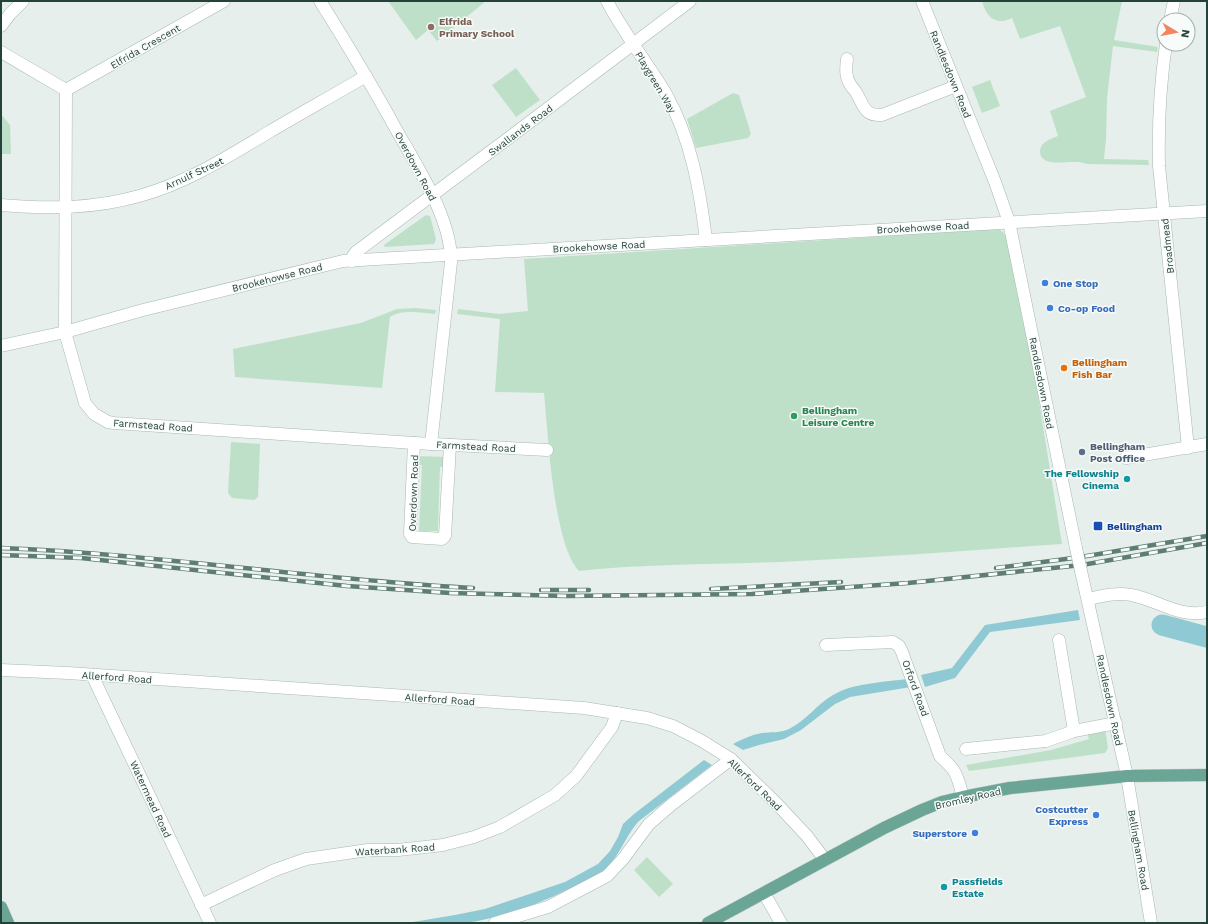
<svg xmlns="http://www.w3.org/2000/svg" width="1208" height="924" font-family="'Work Sans',sans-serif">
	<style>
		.green { fill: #bfe0c8 }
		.water { fill: #8ec9d4 }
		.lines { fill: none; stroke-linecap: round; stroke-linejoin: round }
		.river { stroke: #8ec9d4; stroke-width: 21 }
		.minor-casing { stroke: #a8b8b2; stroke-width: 13 }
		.tertiary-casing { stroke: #a8b8b2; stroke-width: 13 }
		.primary-casing { stroke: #c2cac8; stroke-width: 13 }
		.minor { stroke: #fff; stroke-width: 12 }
		.tertiary { stroke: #fff; stroke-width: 12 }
		.primary { stroke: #6aa596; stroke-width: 12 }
		.rail-casing { stroke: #5f7d75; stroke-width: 4.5 }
		.rail { stroke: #f7fbf9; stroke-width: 3; stroke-dasharray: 9; stroke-linecap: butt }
		.minor-bridge-casing { stroke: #a8b8b2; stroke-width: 13; stroke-linecap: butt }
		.minor-bridge { stroke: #fff; stroke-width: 12 }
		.education-dot { fill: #8d6e63; stroke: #f7fbf9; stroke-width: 1.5 }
		.shop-dot { fill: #3f7fe0; stroke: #f7fbf9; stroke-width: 1.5 }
		.food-dot { fill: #e8710a; stroke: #f7fbf9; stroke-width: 1.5 }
		.leisure-dot { fill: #2e9e5b; stroke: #f7fbf9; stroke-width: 1.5 }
		.service-dot { fill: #5c6f8a; stroke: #f7fbf9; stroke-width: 1.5 }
		.culture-dot { fill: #0f9aa8; stroke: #f7fbf9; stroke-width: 1.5 }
		.transit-dot { fill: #1a4fb4; stroke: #f7fbf9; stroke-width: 1.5 }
		.labels { text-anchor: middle; stroke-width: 3; stroke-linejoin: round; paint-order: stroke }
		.education-label { font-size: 10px; font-weight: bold; fill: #785e54; stroke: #f7fbf9; text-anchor: start }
		.street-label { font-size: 10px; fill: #24423a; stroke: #f7fbf9 }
		.shop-label { font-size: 10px; font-weight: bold; fill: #366cbe; stroke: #f7fbf9; text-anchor: start }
		.food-label { font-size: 10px; font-weight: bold; fill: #c56008; stroke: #f7fbf9; text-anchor: start }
		.leisure-label { font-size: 10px; font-weight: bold; fill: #27864d; stroke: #f7fbf9; text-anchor: start }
		.service-label { font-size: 10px; font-weight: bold; fill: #4e5e75; stroke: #f7fbf9; text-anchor: start }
		.culture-label { font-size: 10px; font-weight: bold; fill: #0d838f; stroke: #f7fbf9; text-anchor: end }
		.transit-label { font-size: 10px; font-weight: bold; fill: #164399; stroke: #f7fbf9; text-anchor: start }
	</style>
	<rect width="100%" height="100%" fill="#e6efeb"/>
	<!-- green -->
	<g class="green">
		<path d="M388 1H486L437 41 428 30 416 40Z"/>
		<path d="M982 1H1122L1114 40 1158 47 1157 52 1113 46 1107 98 1106 139 1104 159 1148 160 1149 165 1087 164C1084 163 1081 162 1078 162 1067 161 1040 168 1040 151 1041 141 1051 139 1058 136L1050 111 1086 97 1060 26 1020 39 1012 18C1009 19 1005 21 1002 21 989 21 985 11 982 1Z"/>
		<path d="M516 68 540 100 516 117 492 85Z"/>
		<path d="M990 80 1000 106 982 113 972 87Z"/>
		<path d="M733 93 739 95 751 134 748 138 696 148 687 119Z"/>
		<path d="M1 114 10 125 11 154H1Z"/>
		<path d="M426 215 430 216 436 239 434 244 385 247 384 245Z"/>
		<path d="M998 229 1003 232 1007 239 1036 383 1062 544C975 550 887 557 799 561 726 565 652 563 579 571 553 544 548 432 544 393L495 392 500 319 457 314 458 309 499 314 528 311 524 259Z"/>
		<path d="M415 308 436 310 435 314C421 313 403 309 390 317L382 388 235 377 233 349 361 323 397 309Z"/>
		<path d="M231 442 260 444 258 497 254 500 232 498 228 493Z"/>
		<path d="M418 456 446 457V467H440L438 531H419L422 465H417Z"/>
		<path d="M1105 728 1108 748 1105 753 969 771 966 765 1051 750 1089 739 1086 730Z"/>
		<path d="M647 857 673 884 659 897 634 870Z"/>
	</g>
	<!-- water -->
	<g class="water">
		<path d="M1078 610 1080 620 990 632 955 678 925 687 921 675 952 668 985 625Z"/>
		<path d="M908 679 911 687 850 697 835 704 801 730 784 739 759 745 743 750 733 744C742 739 751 735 762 733 771 732 780 733 789 729 806 721 817 704 833 695 853 683 885 682 908 679Z"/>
		<path d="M704 760 712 765 639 821C625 836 621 855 604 870 597 877 584 881 575 886 541 903 503 918 465 923 446 924 426 923 407 923L455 915 485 909 565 882 598 864 610 851 618 837 623 824 634 814Z"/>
	</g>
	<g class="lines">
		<!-- river -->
		<path class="river" d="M1162 625 1207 637"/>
		<!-- minor casing -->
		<g class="minor-casing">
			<g id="minor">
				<path d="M320 1C347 44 373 87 397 131 418 168 452 220 451 262L431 444"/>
				<path d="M607 1C624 34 647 62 666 94 691 138 700 190 706 240"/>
				<path d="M922 1 995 182 1009 222 1076 548"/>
				<path d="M1170 20 1174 1"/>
				<path d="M1 26 10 14 23 1"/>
				<path d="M1166 44C1160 85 1158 125 1159 166L1188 448"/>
				<path d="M1 52 66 90 65 332 85 403 94 414 108 422 114 423 414 443 547 450"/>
				<path d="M847 59C846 68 845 76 850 84 852 88 855 90 857 94 864 107 865 116 882 115L956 86"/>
				<path d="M66 90 224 1"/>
				<path d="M1 205C48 209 93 209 139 196 187 183 227 157 269 132 301 113 334 95 366 76"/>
				<path d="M352 261 353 256 356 252 506 140 690 1"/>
				<path d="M1 346 65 332 143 310 343 261 1207 211"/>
				<path d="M414 443 410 534 412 537 442 539 445 536 450 445"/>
				<path d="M1126 458 1207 444"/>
				<path d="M1081 571 1127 776"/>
				<path d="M1088 599C1102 596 1117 592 1131 595 1159 600 1177 618 1207 612"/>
				<path d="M1059 640 1074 731"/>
				<path d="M826 645 893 642 899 646 902 652 940 756C957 771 957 775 963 797"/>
				<path d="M1 670 68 673 584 708 647 718 673 726 702 741 731 759 777 804 807 836 825 860"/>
				<path d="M92 675 210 923"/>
				<path d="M966 749 1046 741 1074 731 1116 723"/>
				<path d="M764 893 781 923"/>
				<path d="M201 905 275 870 306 859 368 850H398L443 845 474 837 500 827 555 795 576 776 612 727 617 713"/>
				<path d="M495 923 548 907 607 876 623 859 649 824 671 805 731 759"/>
			</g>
		</g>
		<!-- tertiary casing -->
		<g class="tertiary-casing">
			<path id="tertiary" d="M1127 776 1151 923"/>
		</g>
		<!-- primary casing -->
		<g class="primary-casing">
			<g id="primary">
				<path d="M1 907 8 923"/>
				<path d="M708 923 884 828 922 810 942 802 963 797 1010 788 1127 776 1207 775"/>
			</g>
		</g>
		<!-- minor -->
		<use href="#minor" class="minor"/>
		<!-- tertiary -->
		<use href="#tertiary" class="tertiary"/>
		<!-- primary -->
		<use href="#primary" class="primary"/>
		<!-- rail casing -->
		<g class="rail-casing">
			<g id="rail">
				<path d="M1 548C159 554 315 580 473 588"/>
				<path d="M1 555 81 558 347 586 450 593 566 596 752 594 908 583 1082 565 1207 543"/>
				<path d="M996 568 1081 557 1207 536"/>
				<path d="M711 589 841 582"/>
				<path d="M541 590H589"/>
			</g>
		</g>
		<!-- rail -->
		<use href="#rail" class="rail"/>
		<!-- minor-bridge casing -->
		<g class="minor-bridge-casing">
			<path id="minor-bridge" d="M1076 548 1081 571"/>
		</g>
		<!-- minor-bridge -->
		<use href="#minor-bridge" class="minor-bridge"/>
	</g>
	<!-- markers -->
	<circle class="education-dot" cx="431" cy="27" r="4"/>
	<g class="shop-dot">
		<circle cx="1045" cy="283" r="4"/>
		<circle cx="1050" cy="308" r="4"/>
		<circle cx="1096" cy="815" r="4"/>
		<circle cx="975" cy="833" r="4"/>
	</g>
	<circle class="food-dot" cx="1064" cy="368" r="4"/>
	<circle class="leisure-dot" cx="794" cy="416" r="4"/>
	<circle class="service-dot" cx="1082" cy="452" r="4"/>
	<g class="culture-dot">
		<circle cx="1127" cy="479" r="4"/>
		<circle cx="944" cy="887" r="4"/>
	</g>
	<rect class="transit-dot" x="1093" y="521" width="10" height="10" rx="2"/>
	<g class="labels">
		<!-- education labels -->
		<g class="education-label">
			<text x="439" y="25">Elfrida<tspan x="439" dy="12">Primary School</tspan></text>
		</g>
		<!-- street labels -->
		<g class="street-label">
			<text transform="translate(145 46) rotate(-30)" y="4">Elfrida Crescent</text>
			<text transform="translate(951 74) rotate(68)" y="4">Randlesdown Road</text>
			<text transform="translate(656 82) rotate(59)" y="4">Playgreen Way</text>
			<text transform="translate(520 130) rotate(-37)" y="4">Swallands Road</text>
			<text transform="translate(416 166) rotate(62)" y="4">Overdown Road</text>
			<text transform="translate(194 173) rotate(-25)" y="4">Arnulf Street</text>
			<text transform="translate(923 227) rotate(-3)" y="4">Brookehowse Road</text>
			<text transform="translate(599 246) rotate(-3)" y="4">Brookehowse Road</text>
			<text transform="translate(1167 246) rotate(-96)" y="4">Broadmead</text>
			<text transform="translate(277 277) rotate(-14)" y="4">Brookehowse Road</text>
			<text transform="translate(1042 383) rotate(79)" y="4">Randlesdown Road</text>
			<text transform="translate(153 425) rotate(4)" y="4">Farmstead Road</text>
			<text transform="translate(476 446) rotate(3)" y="4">Farmstead Road</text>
			<text transform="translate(413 493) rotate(-88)" y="4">Overdown Road</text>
			<text transform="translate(117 677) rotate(4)" y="4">Allerford Road</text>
			<text transform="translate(916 688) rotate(70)" y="4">Orford Road</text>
			<text transform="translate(440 699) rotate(4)" y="4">Allerford Road</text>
			<text transform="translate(1110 700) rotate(78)" y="4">Randlesdown Road</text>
			<text transform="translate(755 784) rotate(44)" y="4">Allerford Road</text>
			<text transform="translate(968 798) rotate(-13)" y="4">Bromley Road</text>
			<text transform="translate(151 799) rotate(65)" y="4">Watermead Road</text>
			<text transform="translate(395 849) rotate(-4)" y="4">Waterbank Road</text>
			<text transform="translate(1139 850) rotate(80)" y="4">Bellingham Road</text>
		</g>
		<!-- shop labels -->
		<g class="shop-label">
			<text x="1053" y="287">One Stop</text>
			<text x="1058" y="312">Co-op Food</text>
			<text x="1088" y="813" text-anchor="end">Costcutter<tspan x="1088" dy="12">Express</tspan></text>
			<text x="967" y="837" text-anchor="end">Superstore</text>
		</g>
		<!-- food labels -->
		<g class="food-label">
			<text x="1072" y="366">Bellingham<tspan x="1072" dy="12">Fish Bar</tspan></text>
		</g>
		<!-- leisure labels -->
		<g class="leisure-label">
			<text x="802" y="414">Bellingham<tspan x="802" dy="12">Leisure Centre</tspan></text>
		</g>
		<!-- service labels -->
		<g class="service-label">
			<text x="1090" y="450">Bellingham<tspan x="1090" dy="12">Post Office</tspan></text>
		</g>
		<!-- culture labels -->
		<g class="culture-label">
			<text x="1119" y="477">The Fellowship<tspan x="1119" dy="12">Cinema</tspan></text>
			<text x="952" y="885" text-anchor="start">Passfields<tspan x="952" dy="12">Estate</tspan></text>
		</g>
		<!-- transit labels -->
		<g class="transit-label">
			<text x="1107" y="530">Bellingham</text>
		</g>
	</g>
	<!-- border -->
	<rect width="1208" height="924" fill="none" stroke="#24423a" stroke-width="4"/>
	<!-- north arrow -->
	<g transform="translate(1176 32) rotate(100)"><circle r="19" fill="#f7fbf9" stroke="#a3b1ad"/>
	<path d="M0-3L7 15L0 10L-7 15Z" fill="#f4845f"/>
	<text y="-6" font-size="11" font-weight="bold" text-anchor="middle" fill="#24423a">N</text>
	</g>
</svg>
